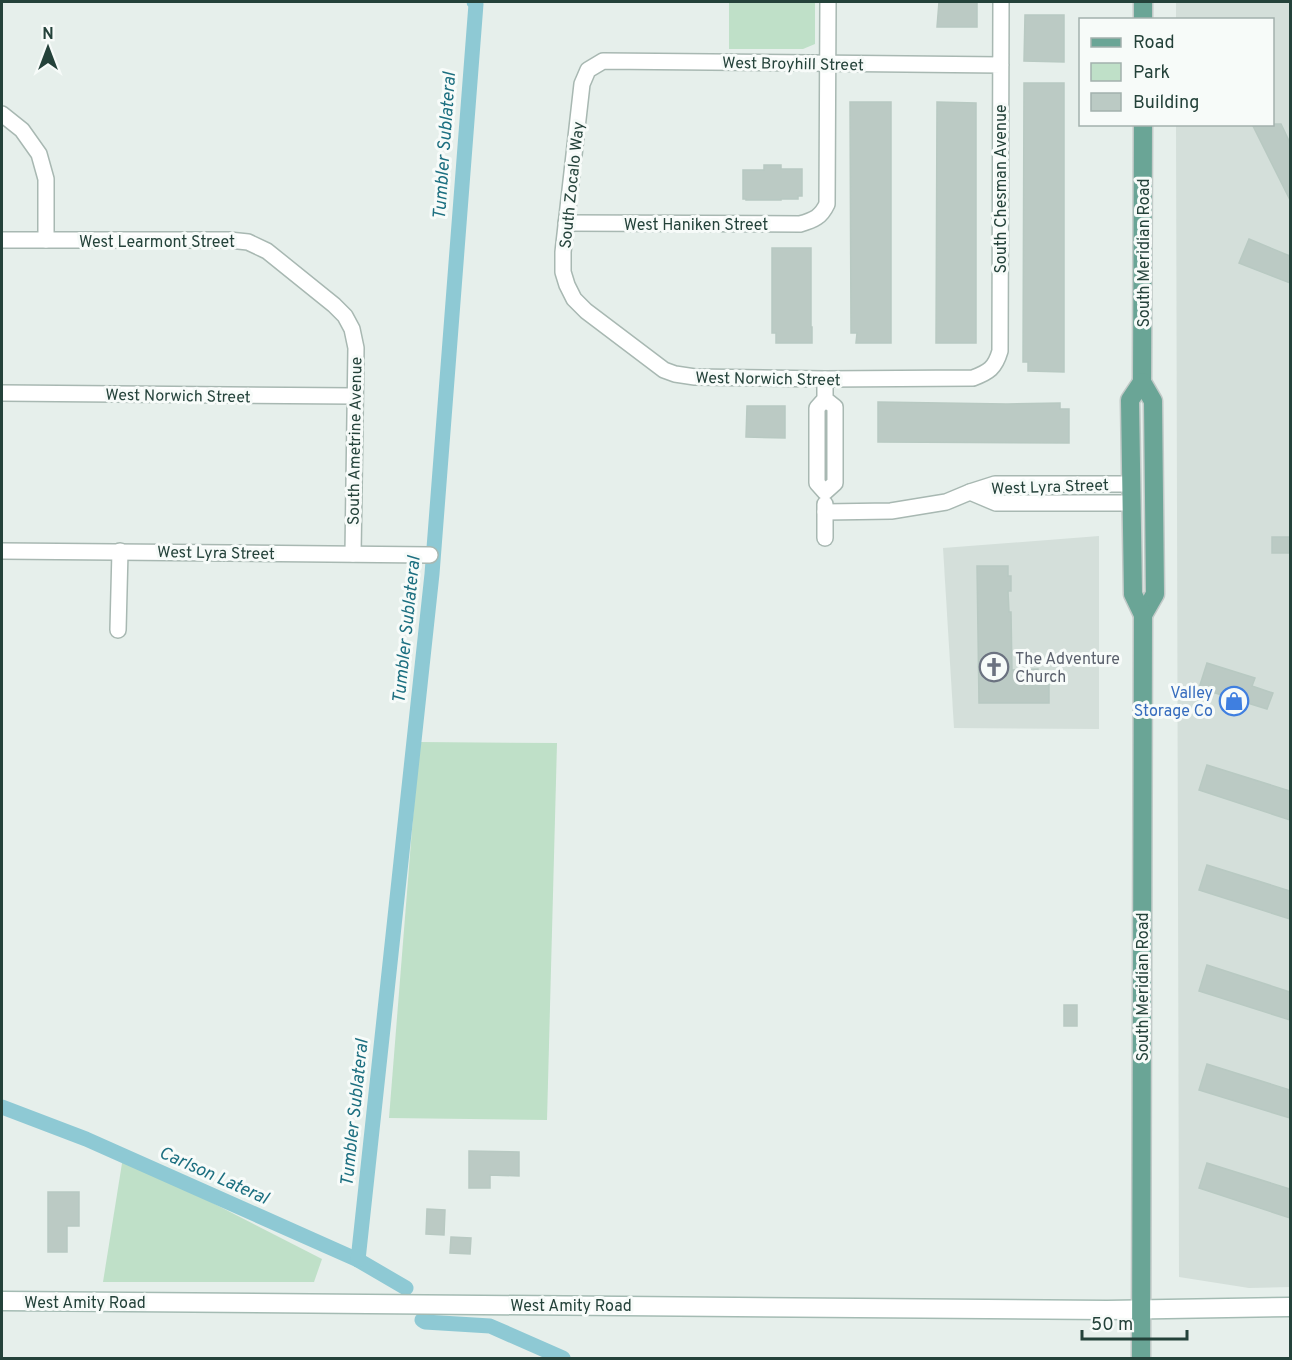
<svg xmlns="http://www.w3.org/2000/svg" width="1292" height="1360" font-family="Overpass,sans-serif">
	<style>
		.built { fill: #d4dfda }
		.green { fill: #bfe0c8 }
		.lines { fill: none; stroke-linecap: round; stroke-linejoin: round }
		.canal { stroke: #8ec9d4; stroke-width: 15 }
		.building { fill: #bbcac4; stroke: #b8c9c2; stroke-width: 1.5 }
		.street-casing { stroke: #a8b8b2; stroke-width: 18 }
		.secondary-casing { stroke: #a4bbb3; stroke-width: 21 }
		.primary-casing { stroke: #c2cac8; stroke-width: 21 }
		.street { stroke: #fff; stroke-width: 15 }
		.secondary { stroke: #fff; stroke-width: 18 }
		.primary { stroke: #6aa596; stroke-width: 18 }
		.labels { text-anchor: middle; stroke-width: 6; stroke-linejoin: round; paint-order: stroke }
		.street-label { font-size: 16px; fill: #24423a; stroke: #f7fbf9 }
		.worship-label { font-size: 16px; fill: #5b616d; stroke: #f7fbf9; text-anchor: start }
		.shop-label { font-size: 16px; fill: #366cbe; stroke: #f7fbf9; text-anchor: end }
		.water-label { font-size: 18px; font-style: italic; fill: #1c6f80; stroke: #f7fbf9 }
	</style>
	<rect width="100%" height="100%" fill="#e6efeb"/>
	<!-- built -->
	<g class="built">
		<path d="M1176 2H1290V1287L1249 1288 1179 1277 1176 125 1272 124V20L1176 19Z"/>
		<path d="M1099 536V729L954 728 943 548Z"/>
	</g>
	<!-- green -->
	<g class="green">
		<path d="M729 2H815V44L803 49H729Z"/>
		<path d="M419 742 557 743 547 1120 389 1118Z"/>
		<path d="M123 1157 322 1259 314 1282H103Z"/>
	</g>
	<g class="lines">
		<!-- canal -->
		<g class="canal">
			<path d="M2 1107 86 1139 358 1260 406 1288"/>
			<path d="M358 1260 432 574 476 4 474 2"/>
			<path d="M422 1320 425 1322 490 1326 563 1358"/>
		</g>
	</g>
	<!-- building -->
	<g class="building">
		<path d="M939 2H977V27H937Z"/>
		<path d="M1025 15H1064V62L1024 61Z"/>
		<path d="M1024 83H1064V372L1028 371V362H1023Z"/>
		<path d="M850 102H891V343H856L857 333H851Z"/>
		<path d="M937 102 976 103V343H936Z"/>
		<path d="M1252 124H1281L1290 143V200Z"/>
		<path d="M764 165H781V169H802V196H798V199H781V200H746V199H743V170H764Z"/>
		<path d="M1249 239 1290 256V283L1239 263Z"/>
		<path d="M772 248H811V327H812V343H776V333H772Z"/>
		<path d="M878 402 1007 404 1060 403V409H1069V443L878 442Z"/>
		<path d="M747 406H785V438L746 437Z"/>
		<rect x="1272" y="537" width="18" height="16"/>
		<path d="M977 566H1008V576H1011V591H1008L1009 612H1011L1012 670 1038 669V672H1049V703H979Z"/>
		<path d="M1207 663 1255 678 1252 686 1273 693 1267 709 1199 688Z"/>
		<path d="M1207 765 1290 791V820L1199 790Z"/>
		<path d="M1207 865 1290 891V919L1199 890Z"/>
		<path d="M1207 965 1290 992V1020L1199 991Z"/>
		<rect x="1064" y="1005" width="13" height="21"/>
		<path d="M1207 1064 1290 1090V1118L1199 1090Z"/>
		<path d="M469 1151 519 1152V1176L490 1175V1188H469Z"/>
		<path d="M1207 1163 1290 1189V1218L1199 1188Z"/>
		<path d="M48 1192H79V1226H67V1252H48Z"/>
		<path d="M427 1209 445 1210 444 1235 426 1234Z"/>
		<path d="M451 1237 471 1238 470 1254 450 1253Z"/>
	</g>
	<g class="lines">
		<!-- street casing -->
		<g class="street-casing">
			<g id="street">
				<path d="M1001 65 603 61 588 70 582 84 563 252V272L567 285 574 299 586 311 664 370 675 374 695 377 825 379 973 378C989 372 995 368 1000 351L1001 2"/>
				<path d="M2 114 22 130 39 154 46 179V240"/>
				<path d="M566 223 800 224C814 220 821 217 827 204L828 2"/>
				<path d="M2 240H229L248 242 267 251 334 305 345 316 352 329 356 348 353 554"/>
				<path d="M825 379V399L817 408V483L825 492 835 483V407L825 399"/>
				<path d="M2 393 354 396"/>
				<path d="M970 492 996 503H1131"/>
				<path d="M825 504V538"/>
				<path d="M825 512 891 511 946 502 970 492 995 484H1131"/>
				<path d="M2 551 430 555"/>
				<path d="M118 630 120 551"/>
			</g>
		</g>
		<!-- secondary casing -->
		<g class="secondary-casing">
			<path id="secondary" d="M2 1301 1107 1310 1290 1307"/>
		</g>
		<!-- primary casing -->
		<g class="primary-casing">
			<g id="primary">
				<path d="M1143 20V2"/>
				<path d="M1143 124 1142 382 1153 401 1155 594 1143 615"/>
				<path d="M1141 1358 1143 615 1133 594 1130 400 1142 382"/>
			</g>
		</g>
		<!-- street -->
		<use href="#street" class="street"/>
		<!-- secondary -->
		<use href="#secondary" class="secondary"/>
		<!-- primary -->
		<use href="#primary" class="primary"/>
	</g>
	<!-- icons -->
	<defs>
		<g id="church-ring" transform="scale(1.5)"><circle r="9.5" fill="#f7fbf9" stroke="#6b7280" stroke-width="1.5"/><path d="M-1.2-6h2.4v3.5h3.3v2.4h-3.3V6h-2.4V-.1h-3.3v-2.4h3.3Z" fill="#6b7280"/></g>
		<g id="shop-ring" transform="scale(1.5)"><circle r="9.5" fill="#f7fbf9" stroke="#3f7fe0" stroke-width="1.5"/><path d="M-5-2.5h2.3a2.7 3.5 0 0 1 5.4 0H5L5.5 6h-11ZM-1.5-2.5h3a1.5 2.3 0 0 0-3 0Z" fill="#3f7fe0"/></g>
	</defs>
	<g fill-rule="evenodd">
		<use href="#church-ring" x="994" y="667"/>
		<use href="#shop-ring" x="1234" y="701"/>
	</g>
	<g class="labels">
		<!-- street labels -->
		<g class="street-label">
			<text transform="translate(793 63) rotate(1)" y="6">West Broyhill Street</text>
			<text transform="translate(571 185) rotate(-84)" y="6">South Zocalo Way</text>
			<text transform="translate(1000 189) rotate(-90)" y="6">South Chesman Avenue</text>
			<text x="696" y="230">West Haniken Street</text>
			<text x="157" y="247">West Learmont Street</text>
			<text transform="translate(1143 253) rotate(-90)" y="6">South Meridian Road</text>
			<text transform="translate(768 378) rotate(1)" y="6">West Norwich Street</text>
			<text transform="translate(178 395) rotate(1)" y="6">West Norwich Street</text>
			<text transform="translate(354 441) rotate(-89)" y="6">South Ametrine Avenue</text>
			<text transform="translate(1050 486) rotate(-2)" y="6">West Lyra Street</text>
			<text transform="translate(216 552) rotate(1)" y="6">West Lyra Street</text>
			<text transform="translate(1142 987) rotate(-90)" y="6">South Meridian Road</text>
			<text x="85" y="1308">West Amity Road</text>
			<text x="571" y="1311">West Amity Road</text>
		</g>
		<!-- worship labels -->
		<g class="worship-label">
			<text x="1015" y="664">The Adventure<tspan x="1015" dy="18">Church</tspan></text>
		</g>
		<!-- shop labels -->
		<g class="shop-label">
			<text x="1213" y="698">Valley<tspan x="1213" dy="18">Storage Co</tspan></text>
		</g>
		<!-- water labels -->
		<g class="water-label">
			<text transform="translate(444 146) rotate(-86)" y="6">Tumbler Sublateral</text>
			<text transform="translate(406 630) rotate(-84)" y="6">Tumbler Sublateral</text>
			<text transform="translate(354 1113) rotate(-84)" y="6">Tumbler Sublateral</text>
			<text transform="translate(214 1175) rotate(24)" y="6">Carlson Lateral</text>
		</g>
	</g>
	<!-- border -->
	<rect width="1292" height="1360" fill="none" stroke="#24423a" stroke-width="6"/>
	<!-- legend -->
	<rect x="1079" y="18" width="195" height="108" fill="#f7fbf9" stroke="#a3b1ad" stroke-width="1.5"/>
	<rect x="1091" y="38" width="30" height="9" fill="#6aa596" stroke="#a3b1ad" stroke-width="1.5"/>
	<text x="1133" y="48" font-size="18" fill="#24423a">Road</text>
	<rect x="1091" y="63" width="30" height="18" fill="#bfe0c8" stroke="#a3b1ad" stroke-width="1.5"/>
	<text x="1133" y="78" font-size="18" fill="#24423a">Park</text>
	<rect x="1091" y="93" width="30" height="18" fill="#bbcac4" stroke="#a3b1ad" stroke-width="1.5"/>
	<text x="1133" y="108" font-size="18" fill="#24423a">Building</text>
	<!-- north arrow -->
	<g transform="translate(48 48)" stroke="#f7fbf9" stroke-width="4.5" paint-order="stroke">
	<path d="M0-4.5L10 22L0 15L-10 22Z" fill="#24423a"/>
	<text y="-9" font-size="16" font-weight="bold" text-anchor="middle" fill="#24423a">N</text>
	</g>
	<!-- scale -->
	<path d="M1082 1330v9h105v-9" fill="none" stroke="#24423a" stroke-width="3"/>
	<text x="1091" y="1330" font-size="18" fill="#24423a" stroke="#f7fbf9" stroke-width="4.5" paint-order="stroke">50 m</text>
</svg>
